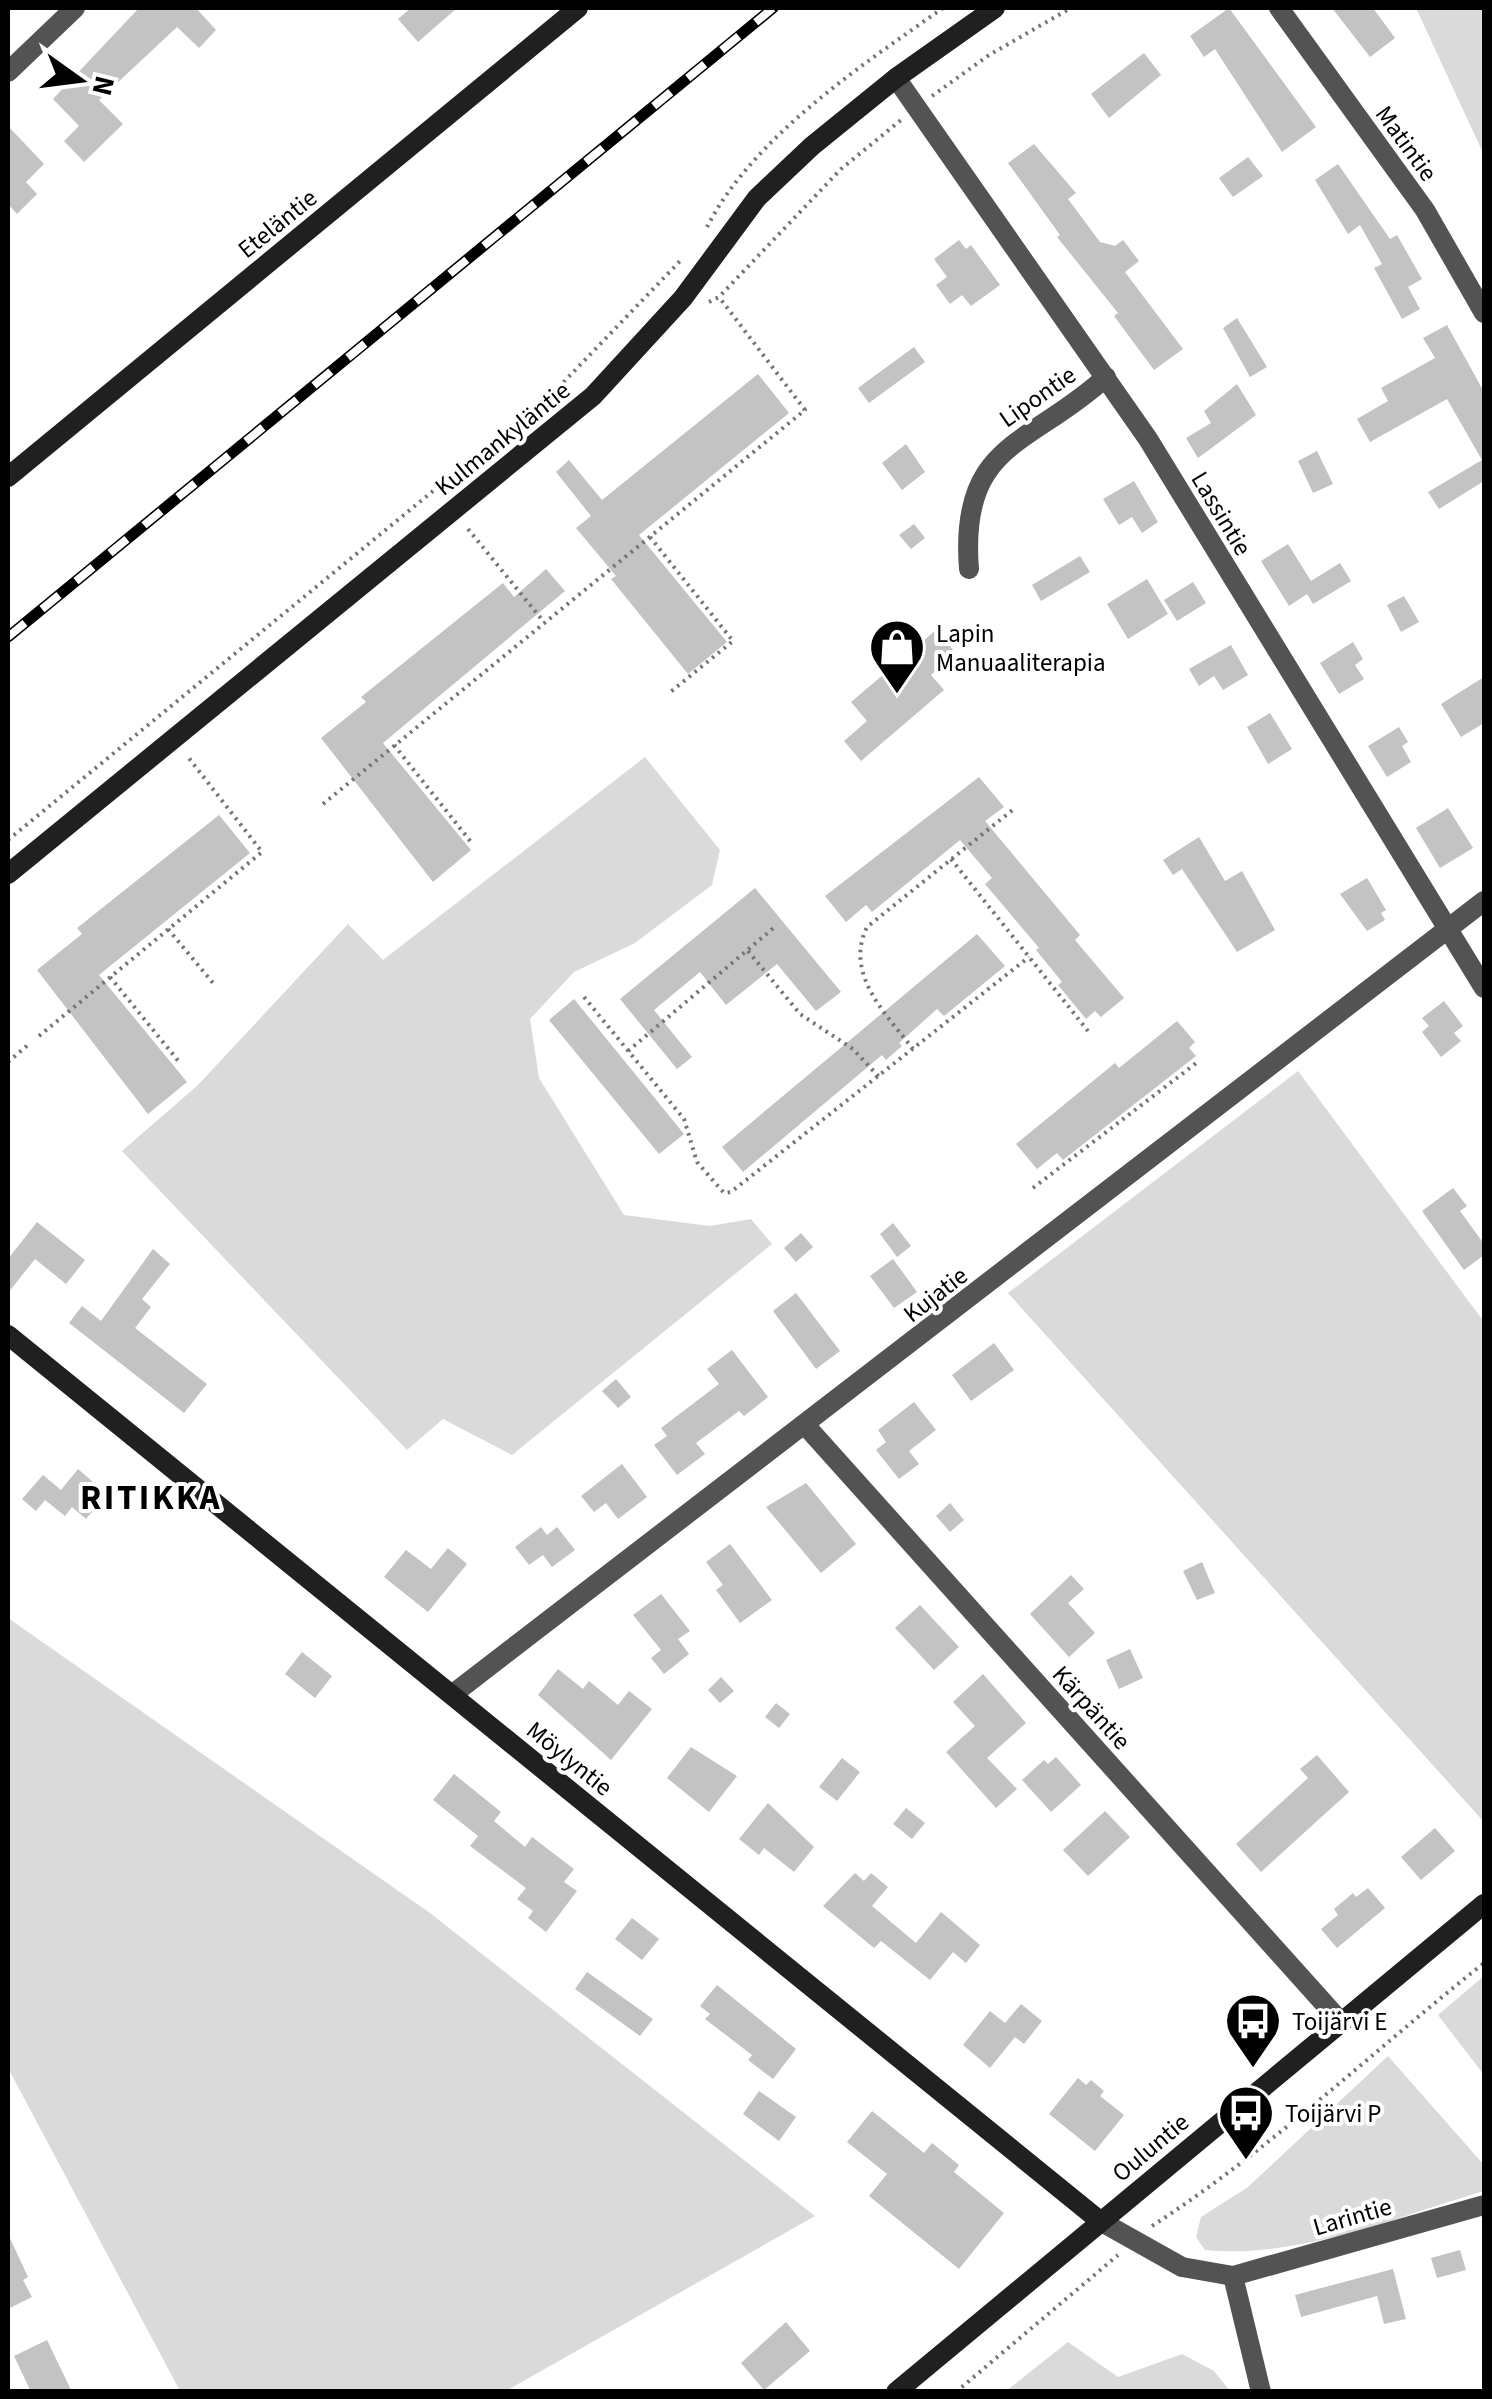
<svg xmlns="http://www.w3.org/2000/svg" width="1492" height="2399" font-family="'Source Sans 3',sans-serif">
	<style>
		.green { fill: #dadada }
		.building { fill: #c3c3c3 }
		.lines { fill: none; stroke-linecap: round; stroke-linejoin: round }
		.path { stroke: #757575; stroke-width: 4; stroke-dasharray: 2.5 5; stroke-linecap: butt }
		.street { stroke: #535353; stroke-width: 20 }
		.secondary { stroke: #202020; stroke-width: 20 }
		.rail-casing { stroke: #000; stroke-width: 11 }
		.rail { stroke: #fff; stroke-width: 8; stroke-dasharray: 22; stroke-linecap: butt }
		.labels { text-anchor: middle; stroke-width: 8; stroke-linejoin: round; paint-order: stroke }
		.street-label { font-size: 25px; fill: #000; stroke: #fff }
		.poi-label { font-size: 25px; fill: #000; stroke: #fff; text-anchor: start }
		.district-label { font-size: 35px; font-weight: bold; letter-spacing: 2.5px; fill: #000; stroke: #fff }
	</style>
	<rect width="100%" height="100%" fill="#fff"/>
	<!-- green -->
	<g class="green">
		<path d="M1416 8H1484V155Z"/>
		<path d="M645 757 720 850 712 885 635 943 574 972 530 1019 539 1078 624 1215 710 1226 751 1219 772 1244 512 1455 443 1419 407 1450 122 1151 198 1085 348 924 383 960Z"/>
		<path d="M1298 1071 1484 1322V1822L1008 1293Z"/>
		<path d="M8 1618 430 1913 815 2216 506 2391H180L8 2068Z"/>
		<path d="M1484 1976V2075L1438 2015Z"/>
		<path d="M1388 2056 1484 2165V2191C1396 2217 1298 2259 1205 2250L1196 2237 1201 2217 1248 2187Z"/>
		<path d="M1068 2342 1118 2377 1182 2354 1214 2371 1230 2391H1006Z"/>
	</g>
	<!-- building -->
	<g class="building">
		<path d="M139 8H196L216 30 199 48 177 27 99 100 123 124 84 162 64 141 79 126 53 99Z"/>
		<path d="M411 8H457L418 42 398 19Z"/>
		<path d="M1229 8 1316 127 1282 152 1215 49 1204 57 1190 36Z"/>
		<path d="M1332 8H1373L1395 38 1370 57Z"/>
		<path d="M1144 53 1161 75 1109 118 1091 94Z"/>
		<path d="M8 126 44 164 26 182 37 194 17 214 8 204Z"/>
		<path d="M1034 144 1076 193 1068 199 1100 242 1115 246 1123 240 1139 261 1125 272 1183 349 1154 370 1114 316 1118 313 1057 237 1060 235 1008 163Z"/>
		<path d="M1248 157 1263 176 1233 197 1219 178Z"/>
		<path d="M1338 164 1390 239 1397 235 1422 279 1408 287 1420 309 1402 319 1374 268 1382 264 1360 225 1348 234 1315 180Z"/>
		<path d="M959 240 966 249 971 245 1000 285 971 306 962 295 950 304 936 285 947 277 934 259Z"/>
		<path d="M1237 318 1267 367 1250 377 1223 328Z"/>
		<path d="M1447 325 1484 392V481L1439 509 1428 492 1482 460 1447 399 1370 442 1357 419 1388 401 1381 388 1435 358 1423 338Z"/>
		<path d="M914 347 925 362 869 403 858 388Z"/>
		<path d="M758 374 789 413 639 535 727 642 688 674 611 579 616 576 576 528 591 516 556 472 569 460 602 500Z"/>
		<path d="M1237 384 1256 415 1198 458 1186 438 1211 423 1204 411Z"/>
		<path d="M906 444 925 472 902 490 882 463Z"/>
		<path d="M1317 451 1333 484 1313 493 1298 461Z"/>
		<path d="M1134 481 1158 522 1142 533 1132 517 1119 525 1103 499Z"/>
		<path d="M914 524 925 538 911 549 899 535Z"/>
		<path d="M1288 544 1311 581 1340 563 1351 581 1313 604 1307 594 1289 606 1261 561Z"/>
		<path d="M1080 556 1090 572 1041 601 1032 585Z"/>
		<path d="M546 569 565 591 383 743 471 850 433 882 321 738 366 702 361 697 503 583 514 597Z"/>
		<path d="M1147 579 1168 614 1128 639 1107 604Z"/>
		<path d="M1193 582 1206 603 1177 621 1164 600Z"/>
		<path d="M1404 596 1419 622 1401 632 1387 605Z"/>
		<path d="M936 630 956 653 931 675 944 690 861 761 844 741 867 721 851 702Z"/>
		<path d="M1353 642 1363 659 1355 665 1364 679 1339 694 1320 663Z"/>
		<path d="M1231 645 1248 675 1223 690 1214 676 1199 686 1189 669Z"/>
		<path d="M1484 677V723L1461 737 1441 704Z"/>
		<path d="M1270 713 1292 749 1268 764 1247 727Z"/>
		<path d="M1399 727 1408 742 1402 746 1411 762 1387 777 1368 746Z"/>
		<path d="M979 777 1004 807 985 821 1080 935 1075 940 1124 998 1101 1017 1095 1011 1086 1019 1058 985 1062 982 1036 950 1039 948 985 884 992 878 960 840 872 912 866 905 846 922 825 896Z"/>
		<path d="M1448 808 1473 848 1440 868 1416 828Z"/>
		<path d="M219 815 250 853 99 975 187 1082 148 1114 37 970 82 934 77 928Z"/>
		<path d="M1199 837 1225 881 1242 871 1275 930 1237 952 1182 869 1173 875 1163 860Z"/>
		<path d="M1367 878 1386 910 1381 913 1385 920 1367 931 1340 894Z"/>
		<path d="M755 888 841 992 816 1011 777 964 726 1005 700 972 654 1010 692 1057 677 1069 620 999Z"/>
		<path d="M977 934 1005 966 944 1016 937 1009 899 1043 902 1046 886 1060 882 1055 743 1172 722 1147Z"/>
		<path d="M574 999 684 1134 659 1154 549 1020Z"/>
		<path d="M1444 1001 1463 1026 1454 1033 1461 1041 1441 1057 1422 1032 1429 1026 1422 1018Z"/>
		<path d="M1177 1021 1195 1042 1189 1048 1196 1056 1063 1160 1057 1153 1037 1169 1016 1144 1115 1063 1119 1068Z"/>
		<path d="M1453 1188 1467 1206 1460 1211 1484 1244V1255L1464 1270 1422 1211Z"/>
		<path d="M37 1222 85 1260 66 1284 35 1259 8 1293V1259Z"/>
		<path d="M893 1223 911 1246 897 1257 880 1234Z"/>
		<path d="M801 1233 813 1247 796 1262 784 1248Z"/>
		<path d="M153 1249 170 1264 142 1299 151 1307 135 1328 207 1384 184 1413 69 1323 82 1306 101 1321Z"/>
		<path d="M893 1259 917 1292 894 1308 870 1276Z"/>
		<path d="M796 1293 840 1351 816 1369 773 1311Z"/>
		<path d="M994 1343 1014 1370 971 1401 952 1375Z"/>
		<path d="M732 1350 768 1397 744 1416 739 1411 696 1443 705 1454 677 1475 654 1445 667 1436 661 1428 719 1384 707 1369Z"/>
		<path d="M616 1379 631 1397 618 1408 602 1391Z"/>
		<path d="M914 1402 936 1430 909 1451 919 1464 899 1479 876 1450 886 1442 878 1430Z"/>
		<path d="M622 1464 647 1497 618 1519 606 1503 594 1512 581 1496Z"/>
		<path d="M78 1469 107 1494 86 1519 72 1507 65 1516 45 1500 36 1511 22 1499 43 1475 61 1490Z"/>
		<path d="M806 1483 856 1544 821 1573 766 1507Z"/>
		<path d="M950 1503 964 1520 950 1532 936 1516Z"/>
		<path d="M541 1527 547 1535 557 1527 575 1550 552 1567 543 1555 529 1565 515 1547Z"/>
		<path d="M730 1544 772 1600 740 1623 716 1590 723 1585 706 1562Z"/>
		<path d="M448 1548 467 1564 428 1612 384 1577 406 1550 431 1569Z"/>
		<path d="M1202 1562 1215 1593 1197 1600 1183 1571Z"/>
		<path d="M1071 1575 1084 1589 1068 1603 1095 1633 1069 1657 1030 1614Z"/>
		<path d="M661 1594 690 1631 678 1639 689 1654 664 1674 651 1658 661 1650 633 1615Z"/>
		<path d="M920 1605 959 1647 934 1670 895 1628Z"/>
		<path d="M1130 1649 1143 1678 1119 1689 1106 1660Z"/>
		<path d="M302 1652 332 1676 315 1698 285 1674Z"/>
		<path d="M558 1669 583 1689 589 1681 618 1705 629 1691 652 1709 611 1760 538 1695Z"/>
		<path d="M983 1674 1026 1723 987 1758 1017 1789 996 1808 946 1752 975 1726 953 1702Z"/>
		<path d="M721 1677 734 1691 720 1703 708 1690Z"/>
		<path d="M776 1703 790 1714 779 1728 765 1717Z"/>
		<path d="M691 1747 737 1776 709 1812 667 1778Z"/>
		<path d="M1317 1755 1349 1792 1261 1872 1236 1844 1308 1778 1300 1769Z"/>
		<path d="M1056 1757 1081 1785 1051 1812 1022 1780 1044 1760 1048 1764Z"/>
		<path d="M842 1758 860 1772 837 1801 819 1787Z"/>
		<path d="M454 1774 501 1812 494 1821 525 1847 532 1837 574 1869 564 1882 577 1891 546 1932 528 1918 533 1911 517 1899 526 1888 470 1846 478 1836 433 1800Z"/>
		<path d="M768 1803 814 1847 794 1872 764 1848 759 1855 739 1839Z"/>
		<path d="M906 1808 925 1823 912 1839 893 1824Z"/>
		<path d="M1105 1811 1130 1837 1088 1876 1063 1850Z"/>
		<path d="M1435 1828 1455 1851 1421 1880 1401 1857Z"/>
		<path d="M855 1873 864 1881 871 1873 888 1887 872 1906 916 1943 941 1912 980 1945 966 1963 953 1952 930 1980 881 1941 874 1948 823 1906Z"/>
		<path d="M1368 1888 1385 1908 1337 1948 1321 1929 1338 1915 1334 1909 1353 1893 1356 1897Z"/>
		<path d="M632 1918 659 1939 642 1960 615 1939Z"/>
		<path d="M587 1972 653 2019 640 2036 575 1989Z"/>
		<path d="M717 1985 796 2049 773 2079 748 2060 752 2055 705 2019 710 2014 700 2006Z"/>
		<path d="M1021 2004 1042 2021 1024 2044 1015 2037 990 2068 963 2045 990 2011 1005 2023Z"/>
		<path d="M1078 2078 1086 2085 1091 2080 1104 2091 1100 2096 1124 2115 1095 2151 1049 2114Z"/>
		<path d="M759 2091 796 2117 779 2141 743 2114Z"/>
		<path d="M872 2111 924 2153 932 2143 959 2165 954 2172 1004 2213 959 2269 869 2196 887 2174 847 2142Z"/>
		<path d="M8 2234 28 2277 23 2280 32 2297 8 2309Z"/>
		<path d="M1460 2250 1466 2270 1437 2278 1431 2258Z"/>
		<path d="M1393 2269 1406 2319 1384 2324 1377 2296 1301 2317 1295 2295Z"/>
		<path d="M786 2322 810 2351 764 2390 741 2363Z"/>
		<path d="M47 2340 72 2392H31L14 2356Z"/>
	</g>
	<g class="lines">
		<!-- path -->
		<g class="path">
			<path d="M932 96 989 55 1071 8"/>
			<path d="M707 227C753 137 862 65 943 8"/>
			<path d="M709 302 719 297 841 169 901 120"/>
			<path d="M468 529 544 622"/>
			<path d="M650 537 733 641 668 694"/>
			<path d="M394 745 471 842"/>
			<path d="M323 804 805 410 719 297"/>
			<path d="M8 840 556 390 683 258"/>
			<path d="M951 859 1088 1031"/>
			<path d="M168 929 213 983"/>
			<path d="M748 951 800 1014 853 1049 880 1078"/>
			<path d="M110 977 180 1063"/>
			<path d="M584 997 684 1119 697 1162 724 1193 731 1192 1029 957"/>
			<path d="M39 1036 262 852 188 757"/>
			<path d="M913 1049C886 1014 844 974 867 927L1015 808"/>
			<path d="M628 1051 777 925"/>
			<path d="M8 1062 29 1044"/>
			<path d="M1033 1188 1199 1061"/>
			<path d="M1152 2226C1271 2149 1373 2051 1484 1963"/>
			<path d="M956 2392 1118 2255"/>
		</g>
		<!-- street -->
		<g class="street">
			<path d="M1279 8 1425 210 1484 313"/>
			<path d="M8 72 75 8"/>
			<path d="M896 78 1148 439 1484 988"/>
			<path d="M969 569C959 442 1029 447 1106 377"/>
			<path d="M806 1426 1340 2021"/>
			<path d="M453 1694 1484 901"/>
			<path d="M1100 2221 1182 2267 1233 2276 1484 2205"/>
			<path d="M1233 2276 1261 2392"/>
		</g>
		<!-- secondary -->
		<g class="secondary">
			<path d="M8 477 578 8"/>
			<path d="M8 874 593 396 683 298 757 198 812 146 896 78 995 8"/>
			<path d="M8 1335 1100 2221"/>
			<path d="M896 2392 1484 1904"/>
		</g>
		<!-- rail casing -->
		<g class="rail-casing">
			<path id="rail" d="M8 637 773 8"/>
		</g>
		<!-- rail -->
		<use href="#rail" class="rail"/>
	</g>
	<!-- icons -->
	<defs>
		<g id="shop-pin" transform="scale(2.875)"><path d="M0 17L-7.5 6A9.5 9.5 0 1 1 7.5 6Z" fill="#000" stroke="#fff"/><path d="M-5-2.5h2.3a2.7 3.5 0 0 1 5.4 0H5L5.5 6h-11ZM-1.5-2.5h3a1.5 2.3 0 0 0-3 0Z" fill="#fff"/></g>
		<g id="bus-pin" transform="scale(2.875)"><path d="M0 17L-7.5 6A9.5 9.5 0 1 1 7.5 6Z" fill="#000" stroke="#fff"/><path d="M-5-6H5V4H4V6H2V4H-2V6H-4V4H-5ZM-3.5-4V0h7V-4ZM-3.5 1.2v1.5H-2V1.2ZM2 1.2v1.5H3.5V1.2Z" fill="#fff"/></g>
	</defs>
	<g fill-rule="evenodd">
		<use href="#shop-pin" x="897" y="647"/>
		<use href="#bus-pin" x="1253" y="2021"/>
		<use href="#bus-pin" x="1246" y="2113"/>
	</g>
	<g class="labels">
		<!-- street labels -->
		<g class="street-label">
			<text transform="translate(1407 143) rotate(54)" y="9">Matintie</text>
			<text transform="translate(277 223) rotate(-39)" y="9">Eteläntie</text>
			<text transform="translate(1037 396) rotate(-35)" y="9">Lipontie</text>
			<text transform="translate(502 438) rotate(-39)" y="9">Kulmankyläntie</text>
			<text transform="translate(1222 513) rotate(59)" y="9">Lassintie</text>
			<text transform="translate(935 1294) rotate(-38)" y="9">Kujatie</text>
			<text transform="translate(1092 1707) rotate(48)" y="9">Kärpäntie</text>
			<text transform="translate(570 1758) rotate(39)" y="9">Möylyntie</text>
			<text transform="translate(1150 2147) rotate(-40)" y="9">Ouluntie</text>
			<text transform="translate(1352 2216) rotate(-16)" y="9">Larintie</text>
		</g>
		<!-- poi labels -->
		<g class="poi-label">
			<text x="936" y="642">Lapin<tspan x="936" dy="29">Manuaaliterapia</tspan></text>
			<text x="1292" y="2030">Toijärvi E</text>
			<text x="1285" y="2122">Toijärvi P</text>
		</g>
		<!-- district labels -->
		<g class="district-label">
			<text x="151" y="1509">RITIKKA</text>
		</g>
	</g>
	<!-- border -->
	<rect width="1492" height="2399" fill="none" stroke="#000000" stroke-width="20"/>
	<!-- north arrow -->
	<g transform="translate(80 80) rotate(104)" stroke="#ffffff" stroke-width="8" paint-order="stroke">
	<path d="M0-8L18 38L0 25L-18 38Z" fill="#000000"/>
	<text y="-15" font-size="28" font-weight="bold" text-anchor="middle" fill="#000000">N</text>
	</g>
</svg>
